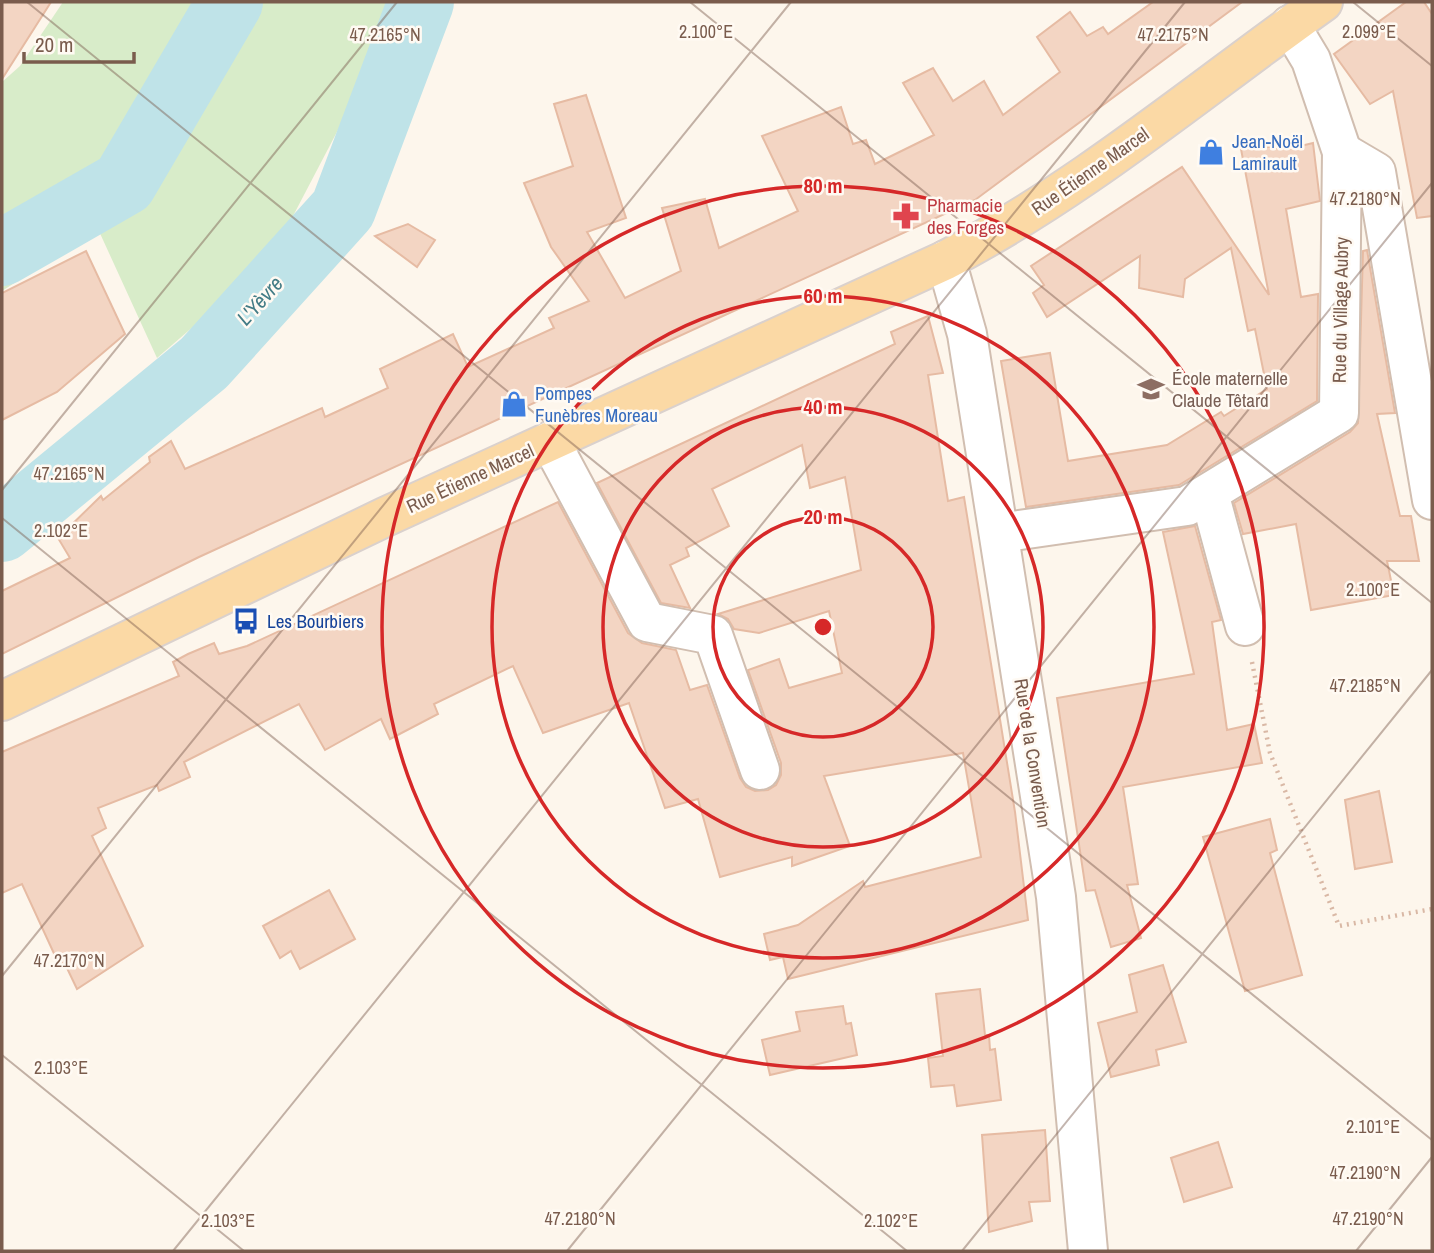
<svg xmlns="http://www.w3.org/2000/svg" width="1434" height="1253" font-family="'Archivo Narrow',sans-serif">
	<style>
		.green { fill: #d8ecc9 }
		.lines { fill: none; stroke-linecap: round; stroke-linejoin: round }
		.river { stroke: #bfe3e8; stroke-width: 66 }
		.building { fill: #f3d5c3; stroke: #e6bba3; stroke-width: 2 }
		.minor-casing { stroke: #d1beb0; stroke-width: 42 }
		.major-casing { stroke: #dad1cd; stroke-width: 42 }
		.path { stroke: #d9b8a5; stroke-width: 4.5; stroke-dasharray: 2 5; stroke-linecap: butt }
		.minor { stroke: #fff; stroke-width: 38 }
		.major { stroke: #fbd9a5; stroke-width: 38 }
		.ticks { fill: none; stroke: #7a5c4d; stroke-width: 2; stroke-opacity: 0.45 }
		.ring { fill: none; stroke: #d62828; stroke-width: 3.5 }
		.labels { text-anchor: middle; stroke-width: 5; stroke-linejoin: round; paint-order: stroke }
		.shop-label { font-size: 19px; fill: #366cbe; stroke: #fffaf3; text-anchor: start }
		.street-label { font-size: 19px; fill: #7a5c4d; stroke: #fffaf3 }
		.health-label { font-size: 19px; fill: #be3a42; stroke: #fffaf3; text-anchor: start }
		.education-label { font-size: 19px; fill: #785e54; stroke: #fffaf3; text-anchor: start }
		.transit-label { font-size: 19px; fill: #164399; stroke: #fffaf3; text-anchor: start }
		.water-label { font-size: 21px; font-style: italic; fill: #437c86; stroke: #fffaf3 }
		.ticks-label { font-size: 18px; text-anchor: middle; fill: #7a5c4d; stroke: #fffaf3; stroke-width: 5; stroke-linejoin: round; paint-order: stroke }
		.centre { fill: #d62828; stroke: #fffaf3; stroke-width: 3.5 }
		.ring-label { font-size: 21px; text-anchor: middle; font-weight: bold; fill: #d62828; stroke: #fffaf3; stroke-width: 5; stroke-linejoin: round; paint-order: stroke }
	</style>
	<rect width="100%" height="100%" fill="#fdf6ec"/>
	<!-- green -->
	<path class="green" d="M63 2H388L339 128 270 260 157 358 98 229 2 291V82L20 66Z"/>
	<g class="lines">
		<!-- river -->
		<g class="river">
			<path d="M2 253 124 183 230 2"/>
			<path d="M2 529 204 363 343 209 421 2"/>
		</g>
	</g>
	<!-- building -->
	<g class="building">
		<path d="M2 2H51L2 79Z"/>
		<path d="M1153 2H1242L975 200 199 557 2 654V591L70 558 58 538 101 496 103 500 150 462 149 457 171 441 185 469 322 408 325 417 388 388 380 369 453 334 468 367 554 328 549 318 589 301 551 247 524 183 573 166 554 104 586 95 626 218 587 232 625 298 681 271 662 208 705 199 719 248 798 211 762 136 841 107 853 144 866 140 875 164 934 135 903 83 933 68 953 101 984 81 1003 115 1060 72 1037 37 1070 12 1087 36 1103 27 1108 34Z"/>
		<path d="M1406 2H1424L1432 14V216L1417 218 1393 91 1370 104 1334 54Z"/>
		<path d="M1313 143 1320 201 1286 209 1301 297 1318 294 1317 401 1179 485 1026 507 1001 361 1050 353 1068 461 1167 445 1221 412 1224 416 1267 389 1255 329 1248 331 1231 248 1185 279 1183 297 1139 288 1140 256 1047 317 1033 293 1044 285 1031 266 1182 167 1269 295 1240 144 1288 149Z"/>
		<path d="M408 224 435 240 417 267 375 236Z"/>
		<path d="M1367 250 1395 413 1377 414 1400 516H1411L1419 561H1387L1394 595 1311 610 1296 524 1243 534 1234 503 1350 432 1358 423 1363 251Z"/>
		<path d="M86 251 125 334 57 392 2 420V293Z"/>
		<path d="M928 316 943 373 928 375 948 501 964 497 1015 812 1028 920 788 979 783 957 770 960 764 934 798 925 863 881 865 887 981 857 963 753 824 776 850 846 792 866V857L720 877 698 799 665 808 629 703 543 733 513 666 434 704 438 714 390 739 381 719 325 750 299 704 184 762 190 777 159 791 157 785 98 808 106 828 92 836 143 946 77 989 66 966 57 960 22 884 2 893V752L179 676 173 662 188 654 214 643 219 654 247 646 558 502 628 633 642 643 676 650 690 690 707 685 740 778 746 787 755 791 768 790 776 785 781 775V763L748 670 779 659 789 688 842 673 829 611 759 633 734 629 728 619 718 614 861 570 845 477 810 488 802 445 712 489 729 526 686 548 689 556 670 565 690 608 661 603 597 483 895 344 891 332Z"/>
		<path d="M1195 526 1221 620 1212 622 1227 730 1254 724 1262 763 1123 787 1138 884 1127 885 1141 938 1111 947 1095 890 1086 891 1057 698 1194 674 1163 532Z"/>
		<path d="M1379 791 1392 862 1355 869 1345 800Z"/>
		<path d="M1270 819 1277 850 1270 853 1302 975 1245 991 1203 837Z"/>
		<path d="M329 890 355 939 300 969 291 951 280 958 263 926Z"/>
		<path d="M1163 965 1186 1042 1156 1050 1159 1065 1111 1077 1098 1023 1137 1012 1129 975Z"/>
		<path d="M980 989 985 1035H989L990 1050 995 1049 1001 1100 957 1106 954 1085 931 1087 928 1058 943 1056 936 994Z"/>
		<path d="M843 1006 846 1024 851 1023 857 1055 770 1075 762 1040 800 1031 796 1012Z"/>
		<path d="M1045 1130 1050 1201 1029 1202 1032 1221 989 1232 982 1135Z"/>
		<path d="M1218 1142 1232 1187 1184 1202 1171 1158Z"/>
	</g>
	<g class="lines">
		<!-- minor casing -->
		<g class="minor-casing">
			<g id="minor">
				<path d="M1342 152 1376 172 1432 500"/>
				<path d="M946 260 967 334 1056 897 1088 1251"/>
				<path d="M550 441 647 622 713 635 760 770"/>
				<path d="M1209 493 1245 626"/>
				<path d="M999 533 1187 506 1339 413 1342 152 1311 60 1290 25"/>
			</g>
		</g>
		<!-- major casing -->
		<g class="major-casing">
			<path id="major" d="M2 701 385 517 946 260C1081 190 1199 90 1323 2"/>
		</g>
		<!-- path -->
		<path class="path" d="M1252 662 1270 753 1339 926 1432 909"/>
		<!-- minor -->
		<use href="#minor" class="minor"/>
		<!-- major -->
		<use href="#major" class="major"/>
	</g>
	<!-- ticks -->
	<path class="ticks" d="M27 2 1432 1140M690 2 1432 603M1353 2 1432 66M2 3 3 2M2 490 397 2M2 518 907 1251M2 976 791 2M2 1055 244 1251M173 1251 1185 2M567 1251 1432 183M962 1251 1432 670M1356 1251 1432 1157"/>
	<!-- distance rings -->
	<g class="ring">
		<circle cx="823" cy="627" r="110"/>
		<circle cx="823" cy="627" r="220"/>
		<circle cx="823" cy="627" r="331"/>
		<circle cx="823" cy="627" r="441"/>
	</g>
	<!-- icons -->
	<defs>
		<g id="shop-bare" transform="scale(2.1)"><path d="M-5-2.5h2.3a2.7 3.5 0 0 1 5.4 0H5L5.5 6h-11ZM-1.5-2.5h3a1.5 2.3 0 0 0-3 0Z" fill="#3f7fe0" stroke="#fffaf3" stroke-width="2.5" paint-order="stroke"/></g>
		<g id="pharmacy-bare" transform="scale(2.1)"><path d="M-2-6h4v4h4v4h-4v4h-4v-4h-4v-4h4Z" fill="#e0444e" stroke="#fffaf3" stroke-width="2.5" paint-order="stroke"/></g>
		<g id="school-bare" transform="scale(2.1)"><path d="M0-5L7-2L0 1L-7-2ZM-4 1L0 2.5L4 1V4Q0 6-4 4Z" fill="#8d6e63" stroke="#fffaf3" stroke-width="2.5" paint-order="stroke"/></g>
		<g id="bus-bare" transform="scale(2.1)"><path d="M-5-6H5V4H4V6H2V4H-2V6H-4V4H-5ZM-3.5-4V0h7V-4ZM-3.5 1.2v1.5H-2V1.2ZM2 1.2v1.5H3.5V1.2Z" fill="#1a4fb4" stroke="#fffaf3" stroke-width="2.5" paint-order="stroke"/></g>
	</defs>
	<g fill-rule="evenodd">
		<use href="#shop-bare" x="1211" y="152"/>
		<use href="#pharmacy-bare" x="906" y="216"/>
		<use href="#school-bare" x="1151" y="389"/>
		<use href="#shop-bare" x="514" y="404"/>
		<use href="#bus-bare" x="246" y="621"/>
	</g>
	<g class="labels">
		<!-- shop labels -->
		<g class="shop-label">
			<text x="1232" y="148">Jean-Noël<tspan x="1232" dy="22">Lamirault</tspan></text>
			<text x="535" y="400">Pompes<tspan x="535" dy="22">Funèbres Moreau</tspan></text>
		</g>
		<!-- street labels -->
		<g class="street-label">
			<text transform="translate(1090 171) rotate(-35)" y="7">Rue Étienne Marcel</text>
			<text transform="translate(1340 310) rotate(-89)" y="7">Rue du Village Aubry</text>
			<text transform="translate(470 478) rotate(-25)" y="7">Rue Étienne Marcel</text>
			<text transform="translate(1033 753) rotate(81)" y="7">Rue de la Convention</text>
		</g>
		<!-- health labels -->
		<g class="health-label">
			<text x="927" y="212">Pharmacie<tspan x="927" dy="22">des Forges</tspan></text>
		</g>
		<!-- education labels -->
		<g class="education-label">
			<text x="1172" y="385">École maternelle<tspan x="1172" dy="22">Claude Têtard</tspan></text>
		</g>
		<!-- transit labels -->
		<g class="transit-label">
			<text x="267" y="628">Les Bourbiers</text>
		</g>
		<!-- water labels -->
		<g class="water-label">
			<text transform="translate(260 301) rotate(-48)" y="7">L'Yèvre</text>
		</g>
	</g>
	<g class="ticks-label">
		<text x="1369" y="38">2.099°E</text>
		<text x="706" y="38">2.100°E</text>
		<text x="385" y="41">47.2165°N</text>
		<text x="1173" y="41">47.2175°N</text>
		<text x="1365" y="205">47.2180°N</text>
		<text x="69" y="480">47.2165°N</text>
		<text x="61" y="537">2.102°E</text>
		<text x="1373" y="596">2.100°E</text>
		<text x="1365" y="692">47.2185°N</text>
		<text x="69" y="967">47.2170°N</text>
		<text x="61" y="1074">2.103°E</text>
		<text x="1373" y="1133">2.101°E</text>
		<text x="1365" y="1179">47.2190°N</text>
		<text x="580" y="1225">47.2180°N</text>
		<text x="1368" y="1225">47.2190°N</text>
		<text x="228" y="1227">2.103°E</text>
		<text x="891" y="1227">2.102°E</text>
	</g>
	<circle cx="823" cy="627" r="10" class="centre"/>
	<g class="ring-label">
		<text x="823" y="193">80 m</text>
		<text x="823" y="303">60 m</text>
		<text x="823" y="414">40 m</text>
		<text x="823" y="524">20 m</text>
	</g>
	<!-- border -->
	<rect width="1434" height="1253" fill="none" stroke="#7a5c4d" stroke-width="7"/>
	<!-- scale -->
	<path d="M24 52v10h110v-10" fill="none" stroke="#7a5c4d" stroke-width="3.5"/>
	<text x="35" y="52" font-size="21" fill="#7a5c4d" stroke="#fffaf3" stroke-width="5" paint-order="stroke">20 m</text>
</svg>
